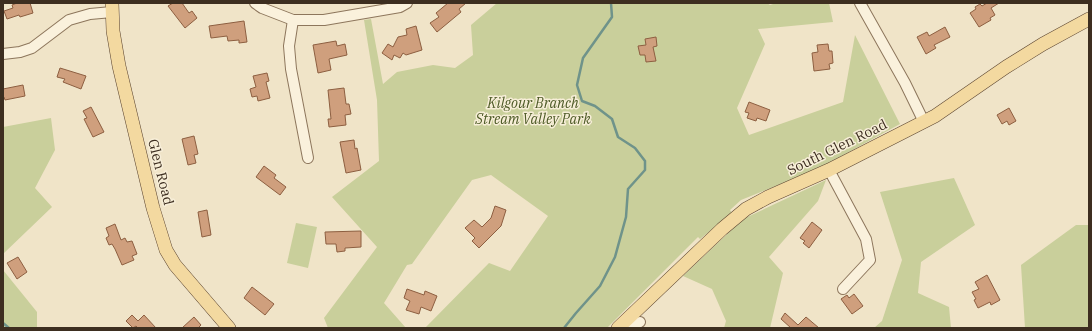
<svg xmlns="http://www.w3.org/2000/svg" width="1092" height="331" font-family="'IBM Plex Serif',serif">
	<style>
		.green { fill: #c9cf9b }
		.lines { fill: none; stroke-linecap: round; stroke-linejoin: round }
		.stream { stroke: #6f938a; stroke-width: 2.5 }
		.building { fill: #cf9f7d; stroke: #8d5f41 }
		.minor-casing { stroke: #8d765c; stroke-width: 12 }
		.major-casing { stroke: #5b4430; stroke-width: 14 }
		.minor { stroke: #faf1dc; stroke-width: 10 }
		.major { stroke: #f3d9a0; stroke-width: 13 }
		.labels { text-anchor: middle; stroke-width: 3; stroke-linejoin: round; paint-order: stroke }
		.park-label { font-size: 14px; font-style: italic; fill: #4d5a26; stroke: #f7eed8 }
		.street-label { font-size: 14px; fill: #3d2e20; stroke: #f7eed8 }
	</style>
	<rect width="100%" height="100%" fill="#f0e4c8"/>
	<!-- green -->
	<g class="green">
		<path d="M497 3H767L770 5 776 3H829L833 22 758 29 765 44 737 108 749 135 843 102 855 35 900 124 816 170 741 200 730 210 732 213 700 239 698 237 607 328H425L489 263 510 271 548 216 491 175 472 180 412 264 407 265 384 303 406 328H328L324 318 377 247 332 197 379 161 377 100 364 20 371 19 383 84 397 72 433 65 455 68 473 55 471 25Z"/>
		<path d="M51 118 55 150 35 188 52 207 3 254V127Z"/>
		<path d="M954 178 975 225 921 262 918 293 949 307 951 328H874L882 321 902 260 880 192Z"/>
		<path d="M826 180 818 201 769 257 783 273 770 328H724L726 321 712 289 683 276 743 219Z"/>
		<path d="M296 223 317 227 308 268 287 263Z"/>
		<path d="M1076 225H1089V328H1025L1021 265Z"/>
		<path d="M3 270 37 312V328H3Z"/>
	</g>
	<g class="lines">
		<!-- stream -->
		<g class="stream">
			<path d="M3 323 9 328"/>
			<path d="M564 328 576 313 600 286 615 257 626 217 628 189 645 170V161L635 148 618 137 612 119 595 106 582 101 577 85 583 58 612 17 611 3"/>
		</g>
	</g>
	<!-- building -->
	<g class="building">
		<path d="M17 3H30L33 13 20 17 19 15 7 19 4 11 13 8 12 5Z"/>
		<path d="M173 3H182L189 13 192 11 197 18 185 28 168 6Z"/>
		<path d="M448 3H466L459 9 461 12 437 32 430 23 439 17 436 13Z"/>
		<path d="M987 3H999L991 8 995 15 990 18 991 20 979 27 970 13 976 9 975 7 980 4 982 6Z"/>
		<path d="M244 21 247 42 239 43V40L228 41 227 36 211 38 209 26Z"/>
		<path d="M416 26 422 50 406 55 403 53 400 58 394 55 392 60 382 53 388 44 393 47 398 37 407 35 406 29Z"/>
		<path d="M945 27 950 37 934 45 936 48 926 54 917 37 927 32 929 36Z"/>
		<path d="M656 37 657 46 653 47 656 61 646 62 645 55H640L638 46 646 45 645 39Z"/>
		<path d="M336 41 337 46 345 44 347 55 329 59 331 70 318 73 313 45Z"/>
		<path d="M828 44 829 51H832L833 63 829 64 830 69 814 71 812 53 818 52 817 45Z"/>
		<path d="M60 68 86 76 81 89 63 82 65 79 57 77Z"/>
		<path d="M267 73 269 81 266 82 270 98 258 101 257 96 252 97 250 89 256 87 253 76Z"/>
		<path d="M23 85 25 96 5 100 4 97H3V89Z"/>
		<path d="M344 88 346 104H349L351 114 345 115 346 125 329 127 328 119H331L328 90Z"/>
		<path d="M749 102 770 110 766 121 757 118 756 121 747 118 749 113 745 112Z"/>
		<path d="M91 107 104 132 93 137 84 119 87 118 83 111Z"/>
		<path d="M1009 108 1016 121 1009 125 1007 121 1002 124 997 115Z"/>
		<path d="M194 136 198 154 194 155 196 163 188 165 182 139Z"/>
		<path d="M354 140 355 149 357 148 361 170 346 173 340 142Z"/>
		<path d="M264 166 276 175 274 178 286 187 280 195 256 177Z"/>
		<path d="M495 206 506 210 501 226 479 248 472 241 475 238 465 228 474 220 482 227 491 218Z"/>
		<path d="M207 210 211 235 202 237 198 212Z"/>
		<path d="M812 222 822 230 809 248 803 243 805 241 800 238Z"/>
		<path d="M115 224 121 240 125 238 127 242 132 241 137 254 132 256 134 260 122 265 115 249 112 244 109 245 106 238 109 236 106 228Z"/>
		<path d="M361 231V247L345 248V251L337 252 336 244H326L325 232Z"/>
		<path d="M18 257 27 272 17 279 7 263Z"/>
		<path d="M987 275 1000 300 991 305 990 302 978 308 974 300 976 299 972 292 979 289 975 282Z"/>
		<path d="M252 287 274 304 265 315 244 298Z"/>
		<path d="M407 289 424 295 425 291 437 296 431 311 421 307 419 314 406 310 410 301 404 298Z"/>
		<path d="M854 294 863 306 852 314 841 299 847 295 849 298Z"/>
		<path d="M785 313 798 325 806 317 819 328H791L781 319Z"/>
		<path d="M132 315 138 321 144 315 156 328H138L136 326 133 328 126 321Z"/>
		<path d="M194 317 201 325 198 328H182Z"/>
	</g>
	<g class="lines">
		<!-- minor casing -->
		<g class="minor-casing">
			<g id="minor">
				<path d="M255 3 262 8 293 20H324L400 7 407 3"/>
				<path d="M860 3 905 83 924 122"/>
				<path d="M293 20 289 46 291 69 308 158"/>
				<path d="M3 54 20 52 32 48 69 20 90 14 112 12"/>
				<path d="M829 170 866 239 870 260 843 289"/>
				<path d="M626 320 632 325 640 322"/>
			</g>
		</g>
		<!-- major casing -->
		<g class="major-casing">
			<g id="major">
				<path d="M112 3 113 31 119 66 153 208 166 250 175 265 229 328"/>
				<path d="M618 328 722 229 746 209 768 197 829 170 935 116 1006 67 1043 44 1089 19"/>
			</g>
		</g>
		<!-- minor -->
		<use href="#minor" class="minor"/>
		<!-- major -->
		<use href="#major" class="major"/>
	</g>
	<g class="labels">
		<!-- park labels -->
		<g class="park-label">
			<text x="533" y="108">Kilgour Branch<tspan x="533" dy="16">Stream Valley Park</tspan></text>
		</g>
		<!-- street labels -->
		<g class="street-label">
			<text transform="translate(837 147) rotate(-26)" y="5">South Glen Road</text>
			<text transform="translate(161 172) rotate(76)" y="5">Glen Road</text>
		</g>
	</g>
	<!-- border -->
	<rect width="1092" height="331" fill="none" stroke="#3d2e20" stroke-width="8"/>
</svg>
